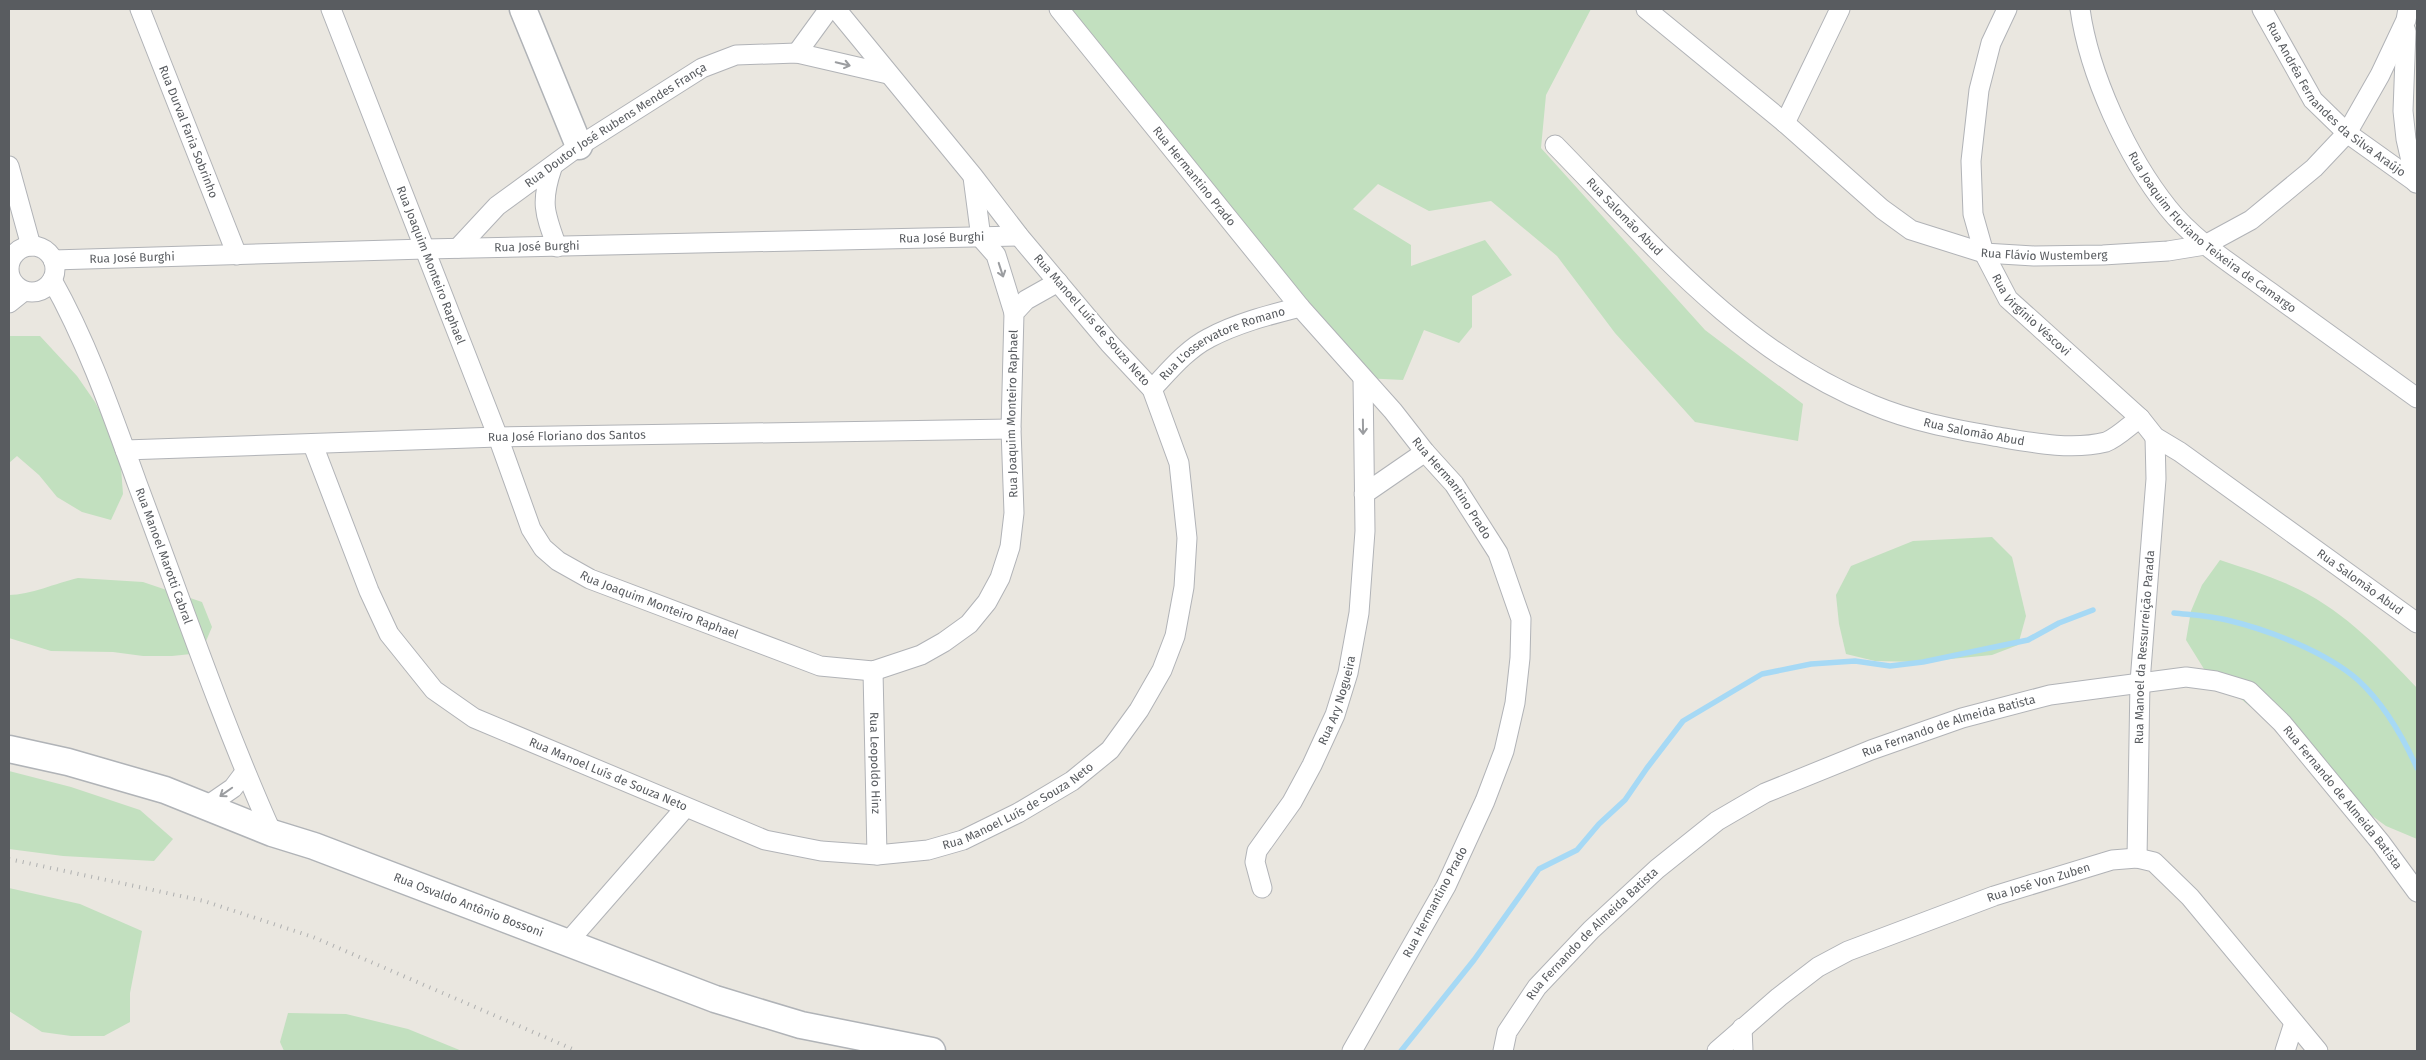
<svg xmlns="http://www.w3.org/2000/svg" width="2426" height="1060" font-family="'Fira Sans',sans-serif">
	<style>
		.green { fill: #c2e0bf }
		.lines { fill: none; stroke-linecap: round; stroke-linejoin: round }
		.stream { stroke: #a6d9f5; stroke-width: 5.5 }
		.street-casing { stroke: #b1b3b7; stroke-width: 21 }
		.secondary-casing { stroke: #b0b3b7; stroke-width: 29 }
		.street { stroke: #fff; stroke-width: 19 }
		.secondary { stroke: #fff; stroke-width: 26 }
		.rail { stroke: #afb0b0; stroke-width: 4; stroke-dasharray: 1 6; stroke-linecap: butt }
		.oneway { stroke: #9b9da0 }
		.labels { text-anchor: middle; stroke-width: 5; stroke-linejoin: round; paint-order: stroke }
		.street-label { font-size: 12px; fill: #595c60; stroke: #fff }
	</style>
	<rect width="100%" height="100%" fill="#eae7e0"/>
	<!-- green -->
	<g class="green">
		<path d="M1059 9H1591L1546 95 1541 148 1705 330 1803 404 1798 441 1695 422 1615 333 1557 256 1491 201 1429 211 1378 184 1353 209 1411 245V266L1485 240 1512 275 1472 296V327L1459 343 1424 330 1403 380 1363 378Z"/>
		<path d="M9 336H40L77 376 95 402 109 428 120 454 123 494 111 520 82 512 57 497 39 475 17 456 9 463Z"/>
		<path d="M1992 537 2012 557 2026 616 2018 645 1992 655 1919 662 1875 661 1846 654 1839 624 1836 595 1851 566 1913 541Z"/>
		<path d="M2220 560C2247 569 2274 577 2300 590 2346 613 2382 651 2417 688V839L2386 826 2360 807 2273 725 2204 669 2186 640 2191 611 2202 585Z"/>
		<path d="M78 578 143 582 202 602 212 627 201 653 172 656H143L113 652 51 651 9 638V595C30 595 56 583 78 578Z"/>
		<path d="M9 771 71 787 140 810 173 839 154 861 63 856 9 849Z"/>
		<path d="M9 888 80 904 142 931 130 993V1022L104 1036H71L42 1032 9 1011Z"/>
		<path d="M288 1013 346 1014 408 1029 462 1051H284L280 1042Z"/>
	</g>
	<g class="lines">
		<!-- stream -->
		<g class="stream">
			<path d="M2174 613C2192 615 2210 616 2227 620 2269 630 2326 652 2358 680 2384 704 2403 737 2417 768"/>
			<path d="M1401 1051 1474 960 1539 869 1577 850 1599 824 1625 800 1647 768 1683 721 1762 674 1811 664 1855 661 1890 666 1923 662 2028 640 2059 623 2093 610"/>
		</g>
		<!-- street casing -->
		<g class="street-casing">
			<g id="street">
				<path id="s1" d="M140 9 237 255"/>
				<path id="s2" d="M331 9 498 437 531 529 543 548 558 561 590 579 820 666 873 671 921 655 944 642 969 624 987 602 1000 578 1010 547 1014 513 1011 429 1014 313 1026 300 1058 282"/>
				<path id="s3" d="M1059 9 1300 307 1393 411 1425 452 1454 484 1498 553 1521 619 1520 658 1515 703 1504 751 1485 801 1446 886 1352 1051"/>
				<path id="s4" d="M1646 9 1785 123 1882 209 1911 230 1984 253 2034 256 2103 255 2168 251 2205 245 2251 220 2314 168 2347 133 2380 75 2406 20 2408 9"/>
				<path id="s5" d="M2007 9 1991 43 1979 90 1971 161 1973 214 1984 253 2008 299 2140 418 2155 437 2180 452 2417 623"/>
				<path id="s6" d="M2080 9C2089 74 2127 157 2168 208 2195 242 2235 266 2270 292 2319 327 2368 363 2417 398"/>
				<path id="s7" d="M2262 9 2313 100 2347 133 2417 183"/>
				<path d="M2406 31 2403 111 2406 139 2416 183"/>
				<path d="M797 53 829 9"/>
				<path d="M1785 123 1840 9"/>
				<path id="s8" d="M1555 145C1650 242 1743 353 1873 405 1911 421 1953 429 1993 436 2029 442 2070 451 2106 442 2117 438 2130 425 2140 418"/>
				<path d="M9 166 31 246"/>
				<path d="M552 168C540 203 545 214 557 247"/>
				<path d="M973 177 981 238 996 255 1014 313"/>
				<circle cx="32" cy="269" r="23"/>
				<path id="s9" d="M458 248 497 206 579 146 702 68 736 55 797 53 888 74"/>
				<path id="s10" d="M53 260 425 249 1019 236"/>
				<path id="s11" d="M52 280C88 344 112 414 137 483 181 600 221 719 272 833"/>
				<path d="M9 303 24 291"/>
				<path id="s12" d="M1152 389C1169 371 1187 349 1209 338 1237 323 1269 315 1300 307"/>
				<path id="s13" d="M313 445 369 591 389 634 434 690 474 718 765 840 821 851 877 855 928 850 963 840 1018 813 1072 781 1110 750 1139 710 1162 670 1175 636 1184 587 1187 538 1179 463 1152 389 1109 343 1019 236 973 176 836 9"/>
				<path id="s14" d="M125 450 498 437 1011 429"/>
				<path d="M1364 494 1425 452"/>
				<path id="s15" d="M873 671 877 855"/>
				<path d="M204 808 233 788 245 772"/>
				<path id="s16" d="M2137 858 2140 682 2156 479 2155 437"/>
				<path id="s17" d="M1262 888 1255 862 1257 851 1292 802 1312 765 1335 715 1348 673 1359 613 1365 531 1363 378"/>
				<path d="M567 943 685 808"/>
				<path d="M1742 1028 1743 1051"/>
				<path id="s18" d="M1503 1051 1507 1032 1537 987 1591 930 1657 869 1717 821 1765 793 1871 750 1962 718 2050 695 2186 677 2216 681 2249 691 2282 723 2381 843 2417 892"/>
				<path id="s19" d="M1717 1051 1779 997 1818 967 1848 951 1994 896 2112 860 2137 858 2154 862 2190 897 2318 1051"/>
				<path d="M2285 1051 2294 1023"/>
			</g>
		</g>
		<!-- secondary casing -->
		<g class="secondary-casing">
			<g id="secondary">
				<path d="M523 9 579 146"/>
				<path id="s20" d="M9 749 68 762 165 790 272 833 314 846 715 999 801 1025 932 1051"/>
			</g>
		</g>
		<!-- street -->
		<use href="#street" class="street"/>
		<!-- secondary -->
		<use href="#secondary" class="secondary"/>
		<!-- rail -->
		<path class="rail" d="M9 859 204 901 313 937 577 1051"/>
	</g>
	<!-- one-way arrows -->
	<defs><path id="oneway-shaft" d="M-6 0H5M1.5-3L5.5 0L1.5 3" fill="none" stroke-width="1.6" stroke-linecap="round" stroke-linejoin="round" transform="scale(1.25)"/></defs>
	<g class="oneway">
		<use href="#oneway-shaft" transform="translate(843 64) rotate(13)"/>
		<use href="#oneway-shaft" transform="translate(1001 270) rotate(72)"/>
		<use href="#oneway-shaft" transform="translate(1363 427) rotate(89)"/>
		<use href="#oneway-shaft" transform="translate(226 792) rotate(145)"/>
	</g>
	<g class="labels">
		<!-- street labels -->
		<g class="street-label">
			<text dy="4" stroke="none"><textPath href="#s7" startOffset="119">Rua Andréa Fernandes da Silva Araújo</textPath></text>
			<text dy="4" stroke="none"><textPath href="#s9" startOffset="201">Rua Doutor José Rubens Mendes França</textPath></text>
			<text dy="4" stroke="none"><textPath href="#s1" startOffset="132">Rua Durval Faria Sobrinho</textPath></text>
			<text dy="4" stroke="none"><textPath href="#s3" startOffset="215">Rua Hermantino Prado</textPath></text>
			<text dy="4" stroke="none"><textPath href="#s8" startOffset="100">Rua Salomão Abud</textPath></text>
			<text dy="4" stroke="none"><textPath href="#s6" startOffset="268">Rua Joaquim Floriano Teixeira de Camargo</textPath></text>
			<text dy="4" stroke="none"><textPath href="#s10" startOffset="889">Rua José Burghi</textPath></text>
			<text dy="4" stroke="none"><textPath href="#s10" startOffset="484">Rua José Burghi</textPath></text>
			<text dy="4" stroke="none"><textPath href="#s4" startOffset="482">Rua Flávio Wustemberg</textPath></text>
			<text dy="4" stroke="none"><textPath href="#s10" startOffset="79">Rua José Burghi</textPath></text>
			<text dy="4" stroke="none"><textPath href="#s2" startOffset="275">Rua Joaquim Monteiro Raphael</textPath></text>
			<text dy="4" stroke="none"><textPath href="#s5" startOffset="330">Rua Virgínio Véscovi</textPath></text>
			<text transform="translate(1092 320) rotate(49)" y="4">Rua Manoel Luís de Souza Neto</text>
			<text dy="4" stroke="none"><textPath href="#s12" startOffset="86">Rua L'osservatore Romano</textPath></text>
			<text dy="4" stroke="none"><textPath href="#s2" startOffset="1265">Rua Joaquim Monteiro Raphael</textPath></text>
			<text dy="4" stroke="none"><textPath href="#s8" startOffset="519">Rua Salomão Abud</textPath></text>
			<text dy="4" stroke="none"><textPath href="#s14" startOffset="442">Rua José Floriano dos Santos</textPath></text>
			<text dy="4" stroke="none"><textPath href="#s3" startOffset="620">Rua Hermantino Prado</textPath></text>
			<text dy="4" stroke="none"><textPath href="#s11" startOffset="298">Rua Manoel Marotti Cabral</textPath></text>
			<text dy="4" stroke="none"><textPath href="#s5" startOffset="756">Rua Salomão Abud</textPath></text>
			<text dy="4" stroke="none"><textPath href="#s2" startOffset="710">Rua Joaquim Monteiro Raphael</textPath></text>
			<text dy="4" stroke="none"><textPath href="#s16" startOffset="211">Rua Manoel da Ressurreição Parada</textPath></text>
			<text dy="4" stroke="none"><textPath href="#s17" startOffset="210">Rua Ary Nogueira</textPath></text>
			<text dy="4" stroke="none"><textPath href="#s18" startOffset="570">Rua Fernando de Almeida Batista</textPath></text>
			<text dy="4" stroke="none"><textPath href="#s15" startOffset="92">Rua Leopoldo Hinz</textPath></text>
			<text dy="4" stroke="none"><textPath href="#s13" startOffset="470">Rua Manoel Luís de Souza Neto</textPath></text>
			<text dy="4" stroke="none"><textPath href="#s18" startOffset="1020">Rua Fernando de Almeida Batista</textPath></text>
			<text dy="4" stroke="none"><textPath href="#s13" startOffset="905">Rua Manoel Luís de Souza Neto</textPath></text>
			<text dy="4" stroke="none"><textPath href="#s19" startOffset="368">Rua José Von Zuben</textPath></text>
			<text transform="translate(1435 902) rotate(-62)" y="4">Rua Hermantino Prado</text>
			<text dy="4" stroke="none"><textPath href="#s20" startOffset="486">Rua Osvaldo Antônio Bossoni</textPath></text>
			<text dy="4" stroke="none"><textPath href="#s18" startOffset="150">Rua Fernando de Almeida Batista</textPath></text>
		</g>
	</g>
	<!-- border -->
	<rect width="2426" height="1060" fill="none" stroke="#595c60" stroke-width="20"/>
</svg>
